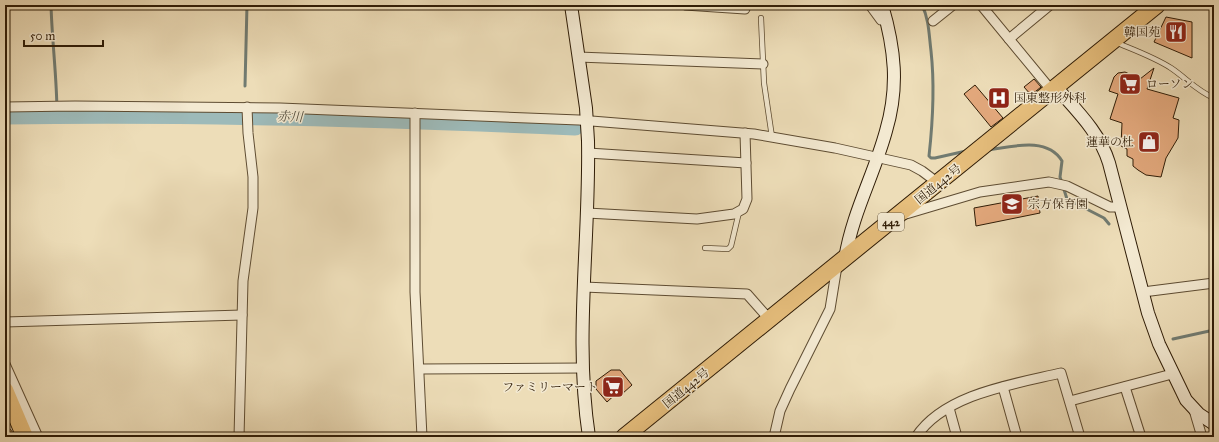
<svg xmlns="http://www.w3.org/2000/svg" width="1219" height="442" font-family="'IM FELL Great Primer','Noto Serif JP',serif">
	<style>
		.lines { fill: none; stroke-linecap: round; stroke-linejoin: round }
		.stream { stroke: #717b71; stroke-width: 3 }
		.river { stroke: #9dbab9; stroke-width: 19 }
		.building { fill: #e4a97d; stroke: #2f1c06 }
		.lane-casing { stroke: #5e4c32; stroke-width: 6 }
		.street-casing { stroke: #5e4c32; stroke-width: 11 }
		.secondary-casing { stroke: #2f1c06; stroke-width: 14 }
		.highway-casing { stroke: #2f1c06; stroke-width: 18 }
		.lane { stroke: #f3e9d1; stroke-width: 4.5 }
		.street { stroke: #f3e9d1; stroke-width: 9 }
		.secondary { stroke: #f3e9d1; stroke-width: 12 }
		.highway { stroke: #e6be7c; stroke-width: 16 }
		.labels { text-anchor: middle; stroke-width: 3; stroke-linejoin: round; paint-order: stroke }
		.shield { fill: #f3e9d1; stroke: #6a5a43; stroke-width: 1 }
		.shield-label { font-size: 11px; font-weight: bold; fill: #2f1c06 }
		.poi-label { font-size: 12px; fill: #2f1c06; stroke: #f3e9d1; text-anchor: end }
		.street-label { font-size: 12px; fill: #2f1c06; stroke: #f3e9d1 }
		.water-label { font-size: 13px; font-style: italic; fill: #504b3c; stroke: #f3e9d1 }
	</style>
	<rect width="100%" height="100%" fill="#edddb8"/>
	<filter id="stains"><feTurbulence type="fractalNoise" baseFrequency=".005" numOctaves="4"/><feColorMatrix values="0 0 0 0 .2 0 0 0 0 .09 0 0 0 0 .02 0 0 0 .5 -.17"/></filter>
	<radialGradient id="worn" r=".72"><stop offset=".6" stop-color="#630" stop-opacity="0"/><stop offset="1" stop-color="#630" stop-opacity=".3"/></radialGradient>
	<g class="lines">
		<!-- stream -->
		<g class="stream">
			<path d="M51 5C52 42 57 78 57 114"/>
			<path d="M922 5C929 19 929 35 931 51 935 87 933 120 929 156L931 158H935L966 151"/>
			<path d="M245 86 247 5"/>
			<path d="M988 150C1011 147 1047 136 1062 161L1060 177 1067 199 1104 218 1109 224"/>
			<path d="M1173 339 1214 330"/>
		</g>
		<!-- river -->
		<path class="river" d="M5 115C195 112 385 118 575 126"/>
	</g>
	<!-- building -->
	<g class="building">
		<path d="M1166 17 1192 22V58L1154 42Z"/>
		<path d="M1154 68 1147 89 1179 98 1173 118 1179 120 1178 138 1166 158 1161 177 1146 175 1138 170 1133 166V159L1127 156V149L1121 146 1122 123 1110 119 1118 94 1109 91 1114 77 1118 73 1125 72 1140 79Z"/>
		<path d="M1034 79 1041 87 1031 95 1024 87Z"/>
		<path d="M975 85 1003 118 991 127 964 94Z"/>
		<path d="M1038 196 1040 213 976 226 974 208Z"/>
		<path d="M611 370H620L632 385 622 394 619 391 607 402 596 389V381Z"/>
	</g>
	<g class="lines">
		<!-- lane casing -->
		<g class="lane-casing">
			<g id="lane">
				<path d="M761 18 764 83 772 137"/>
				<path d="M1115 42C1134 50 1154 57 1171 68 1186 78 1197 91 1214 98"/>
				<path d="M705 248 728 249 731 246 739 212"/>
			</g>
		</g>
		<!-- street casing -->
		<g class="street-casing">
			<g id="street">
				<path d="M685 5 745 9"/>
				<path d="M870 5 881 20 886 19"/>
				<path d="M981 5 1052 91"/>
				<path d="M933 21 953 5"/>
				<path d="M1009 39 1050 5"/>
				<path d="M578 57 763 64"/>
				<path d="M5 107 75 106 280 108 579 120 754 134 835 148 911 165 922 171 938 183"/>
				<path d="M415 113V292L422 437"/>
				<path d="M588 153 746 163"/>
				<path d="M587 213 697 219 734 214 743 209 747 199 745 133"/>
				<path d="M906 214 980 192 1049 182 1067 186 1110 207H1121"/>
				<path d="M584 287 747 294 770 320"/>
				<path d="M1143 292 1214 283"/>
				<path d="M5 322 242 315"/>
				<path d="M5 364 38 437"/>
				<path d="M420 369 582 368"/>
				<path d="M1003 387 1017 437"/>
				<path d="M1125 387 1141 437"/>
				<path d="M1070 401 1172 374"/>
				<path d="M949 408 957 437"/>
				<path d="M1194 410 1202 437"/>
				<path d="M239 437 243 281 253 208V177L248 133 247 107"/>
				<path d="M774 437 780 411 790 389 830 309 837 266"/>
				<path d="M916 437C944 394 1014 384 1061 373L1080 437"/>
			</g>
		</g>
		<!-- secondary casing -->
		<g class="secondary-casing">
			<g id="secondary">
				<path d="M571 5 586 108 588 141C590 240 574 339 589 437"/>
				<path d="M1056 87C1077 111 1100 133 1109 163L1148 313 1159 344 1186 400 1199 414 1214 424"/>
				<path d="M845 259C852 214 874 175 886 131 899 87 895 49 882 5"/>
			</g>
		</g>
		<!-- highway casing -->
		<g class="highway-casing">
			<g id="highway">
				<path d="M5 390 25 437"/>
				<path d="M5 436V437"/>
				<path d="M624 437 1157 5"/>
			</g>
		</g>
		<!-- lane -->
		<use href="#lane" class="lane"/>
		<!-- street -->
		<use href="#street" class="street"/>
		<!-- secondary -->
		<use href="#secondary" class="secondary"/>
		<!-- highway -->
		<use href="#highway" class="highway"/>
	</g>
	<!-- icons -->
	<defs>
		<g id="restaurant-square" transform="scale(1.15)"><rect x="-9" y="-9" width="18" height="18" rx="4" fill="#8f2418" stroke="#f3e9d1"/><path d="M-5-6h1v4h1v-4h1v4h1v-4h1v5L-1.5 .5V6h-2V.5L-5-1ZM5-6V6H3V1.5H1.5Q1.5-4 5-6Z" fill="#fff"/></g>
		<g id="supermarket-square" transform="scale(1.15)"><rect x="-9" y="-9" width="18" height="18" rx="4" fill="#8f2418" stroke="#f3e9d1"/><path d="M-6-5.5h2.5l.6 2H6L4.5 2H-2.5L-4.4-4H-6ZM-1.5 3.2a1.3 1.3 0 1 0 .1 0ZM3 3.2a1.3 1.3 0 1 0 .1 0Z" fill="#fff"/></g>
		<g id="hospital-square" transform="scale(1.15)"><rect x="-9" y="-9" width="18" height="18" rx="4" fill="#8f2418" stroke="#f3e9d1"/><path d="M-5-5h3v3.5h4V-5h3V5h-3V1.5h-4V5h-3Z" fill="#fff"/></g>
		<g id="shop-square" transform="scale(1.15)"><rect x="-9" y="-9" width="18" height="18" rx="4" fill="#8f2418" stroke="#f3e9d1"/><path d="M-5-2.5h2.3a2.7 3.5 0 0 1 5.4 0H5L5.5 6h-11ZM-1.5-2.5h3a1.5 2.3 0 0 0-3 0Z" fill="#fff"/></g>
		<g id="school-square" transform="scale(1.15)"><rect x="-9" y="-9" width="18" height="18" rx="4" fill="#8f2418" stroke="#f3e9d1"/><path d="M0-5L7-2L0 1L-7-2ZM-4 1L0 2.5L4 1V4Q0 6-4 4Z" fill="#fff"/></g>
	</defs>
	<g fill-rule="evenodd">
		<use href="#restaurant-square" x="1176" y="32"/>
		<use href="#supermarket-square" x="1130" y="84"/>
		<use href="#hospital-square" x="999" y="98"/>
		<use href="#shop-square" x="1149" y="142"/>
		<use href="#school-square" x="1012" y="204"/>
		<use href="#supermarket-square" x="613" y="387"/>
	</g>
	<g class="labels">
		<!-- shield labels -->
		<rect class="shield" x="878" y="213" width="26" height="18" rx="3"/>
		<g class="shield-label">
			<text x="891" y="226">442</text>
		</g>
		<!-- poi labels -->
		<g class="poi-label">
			<text x="1160" y="36">韓国苑</text>
			<text x="1146" y="88" text-anchor="start">ローソン</text>
			<text x="1014" y="102" text-anchor="start">国東整形外科</text>
			<text x="1134" y="146">蓮華の杜</text>
			<text x="1028" y="208" text-anchor="start">宗方保育園</text>
			<text x="598" y="391">ファミリーマート</text>
		</g>
		<!-- street labels -->
		<g class="street-label">
			<text transform="translate(938 184) rotate(-39)" y="4">国道442号</text>
			<text transform="translate(686 388) rotate(-39)" y="4">国道442号</text>
		</g>
		<!-- water labels -->
		<g class="water-label">
			<text transform="translate(290 116) rotate(2)" y="5">赤川</text>
		</g>
	</g>
	<!-- margin -->
	<rect width="1219" height="442" fill="none" stroke="#edddb8" stroke-width="20"/>
	<rect x="6" y="6" width="1207" height="430" fill="none" stroke="#2f1c06" stroke-width="2"/>
	<rect x="10" y="10" width="1199" height="422" fill="none" stroke="#2f1c06"/>
	<!-- scale -->
	<path d="M24 40v6h79v-6" fill="none" stroke="#2f1c06" stroke-width="2"/>
	<text x="30" y="40" font-size="12" fill="#2f1c06" stroke="#f3e9d1" stroke-width="3" paint-order="stroke">50 m</text>
	<rect width="100%" height="100%" filter="url(#stains)"/>
	<rect width="100%" height="100%" fill="url(#worn)"/>
</svg>
